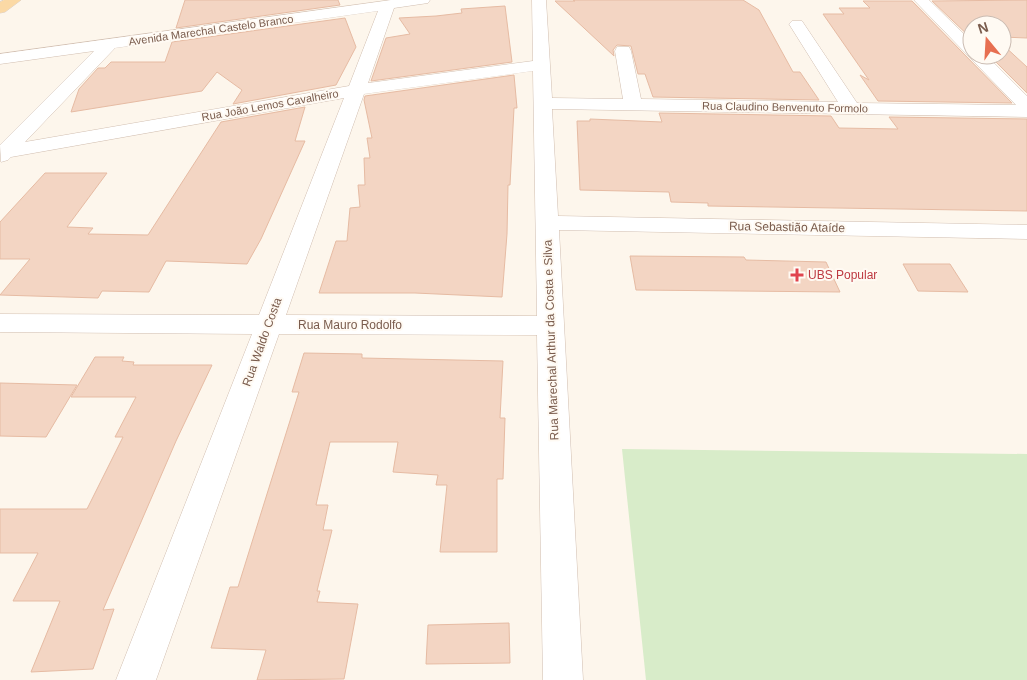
<svg xmlns="http://www.w3.org/2000/svg" width="1027" height="680" font-family="Arial,sans-serif">
	<style>
		.green { fill: #d8ecc9 }
		.building { fill: #f3d5c3; stroke: #e6bba3 }
		.lines { fill: none; stroke-linecap: round; stroke-linejoin: round }
		.minor-casing { stroke: #d1beb0; stroke-width: 1 }
		.major-casing { stroke: #dad1cd; stroke-width: 1 }
		.minor { fill: #fff; fill-rule: evenodd }
		.major { fill: #fbd9a5; fill-rule: evenodd }
		.health-dot { fill: #e0444e; stroke: #fffaf3; stroke-width: 2 }
		.labels { text-anchor: middle; stroke-width: 4; stroke-linejoin: round; paint-order: stroke }
		.far-street-label { font-size: 11px; fill: #7a5c4d; stroke: #fffaf3 }
		.street-label { font-size: 12px; fill: #7a5c4d; stroke: #fffaf3 }
		.health-label { font-size: 12px; fill: #be3a42; stroke: #fffaf3; text-anchor: start }
	</style>
	<rect width="100%" height="100%" fill="#fdf6ec"/>
	<!-- green -->
	<path class="green" d="M622 449 1027 454V680H646Z"/>
	<!-- building -->
	<g class="building">
		<path d="M185 0H338L340 5 176 28Z"/>
		<path d="M573 0H743L759 10 793 72H800L819 100 653 97 645 74H638L631 46 617 45 613 50 614 56 555 1H575Z"/>
		<path d="M1027 0V38L1002 37V25H972V39L932 1Z"/>
		<path d="M863 1H912L1012 103 878 101 860 75 869 80 823 14H844L839 8H870Z"/>
		<path d="M505 6 512 62 371 81 386 38 410 34 399 18 436 16 462 13 461 9Z"/>
		<path d="M345 18 356 47 336 85 233 104 242 90 217 72 202 91 71 112 79 89 98 68H105L111 62H165L172 42Z"/>
		<path d="M1002 44 1027 67V93L989 55H1002Z"/>
		<path d="M514 75 517 108H514L510 185H508L507 234 502 297 415 293H319L336 241H347L350 208 360 207 358 185H365L364 158H370L367 138H372L364 100 365 96Z"/>
		<path d="M305 107 295 141H305L261 239 247 264 166 261 149 292 102 291 98 298 0 295 30 259H0V222L45 173H107L67 227 93 228 88 234 148 235 221 122Z"/>
		<path d="M659 113 831 116 839 128 898 129 889 117 1027 119V211L708 206V203L671 202 669 192 580 190 577 121H590V119L662 122Z"/>
		<path d="M630 256 744 257 746 260 826 262 840 292 636 290Z"/>
		<path d="M903 264H950L968 292 918 291Z"/>
		<path d="M304 353 362 354V358L503 361 500 418H505L503 479H497V552H440L447 485H436L438 475 393 472 398 442H330L316 505H328L323 530H332L317 591H320L317 602 358 604 344 679 257 680 266 650 211 648 230 587H238L267 494 299 392H292Z"/>
		<path d="M95 357H124L122 361 134 362 133 365H212L176 441 103 610 114 609 93 669 31 672 60 601H13L38 553H0V509H87L123 437H115L136 397H71Z"/>
		<path d="M0 383 77 385 46 437 0 436Z"/>
		<path d="M509 623 510 663 426 664 428 625Z"/>
	</g>
	<g class="lines">
		<!-- minor casing -->
		<g class="minor-casing">
			<path id="minor" d="M391 0H430L428 3 394 8 368 83 533 61 532 0H546L552 98 623 99 615 51 617 47H629L631 51 641 99 838 102 789 24 792 21H802L857 103 1016 105 914 0H929L972 42V55H986L1027 96V117L552 109 558 216 1027 225V239L559 230 583 680H543L537 335 279 334 156 680H116L252 334 0 332V314L259 315 344 98 11 157 8 160 1 162 0 145 94 51 0 64V54ZM378 11 349 86 25 142 115 48ZM533 71 537 316 286 315 364 94Z"/>
		</g>
		<!-- major casing -->
		<g class="major-casing">
			<path id="major" d="M4 0H21L5 12 0 13V2Z"/>
		</g>
		<!-- minor -->
		<use href="#minor" class="minor"/>
		<!-- major -->
		<use href="#major" class="major"/>
	</g>
	<!-- markers -->
	<path class="health-dot" d="M794.5 267.5h5v5h5v5h-5v5h-5v-5h-5v-5h5z"/>
	<g class="labels">
		<!-- far-street labels -->
		<g class="far-street-label">
			<text transform="translate(211 30) rotate(-8)" y="4">Avenida Marechal Castelo Branco</text>
			<text transform="translate(270 105) rotate(-10)" y="4">Rua João Lemos Cavalheiro</text>
			<text transform="translate(785 107) rotate(1)" y="4">Rua Claudino Benvenuto Formolo</text>
		</g>
		<!-- street labels -->
		<g class="street-label">
			<text transform="translate(787 227) rotate(1)" y="4">Rua Sebastião Ataíde</text>
			<text x="350" y="329">Rua Mauro Rodolfo</text>
			<text transform="translate(551 340) rotate(-92)" y="4">Rua Marechal Arthur da Costa e Silva</text>
			<text transform="translate(262 342) rotate(-70)" y="4">Rua Waldo Costa</text>
		</g>
		<!-- health labels -->
		<g class="health-label">
			<text x="808" y="279">UBS Popular</text>
		</g>
	</g>
	<!-- north arrow -->
	<g transform="translate(987 40) rotate(342)"><circle r="24" fill="#fffaf3" stroke="#cabbb1"/>
	<path d="M0-4L9 19L0 12L-9 19Z" fill="#e76f51"/>
	<text y="-8" font-size="14" font-weight="bold" text-anchor="middle" fill="#7a5c4d">N</text>
	</g>
</svg>
